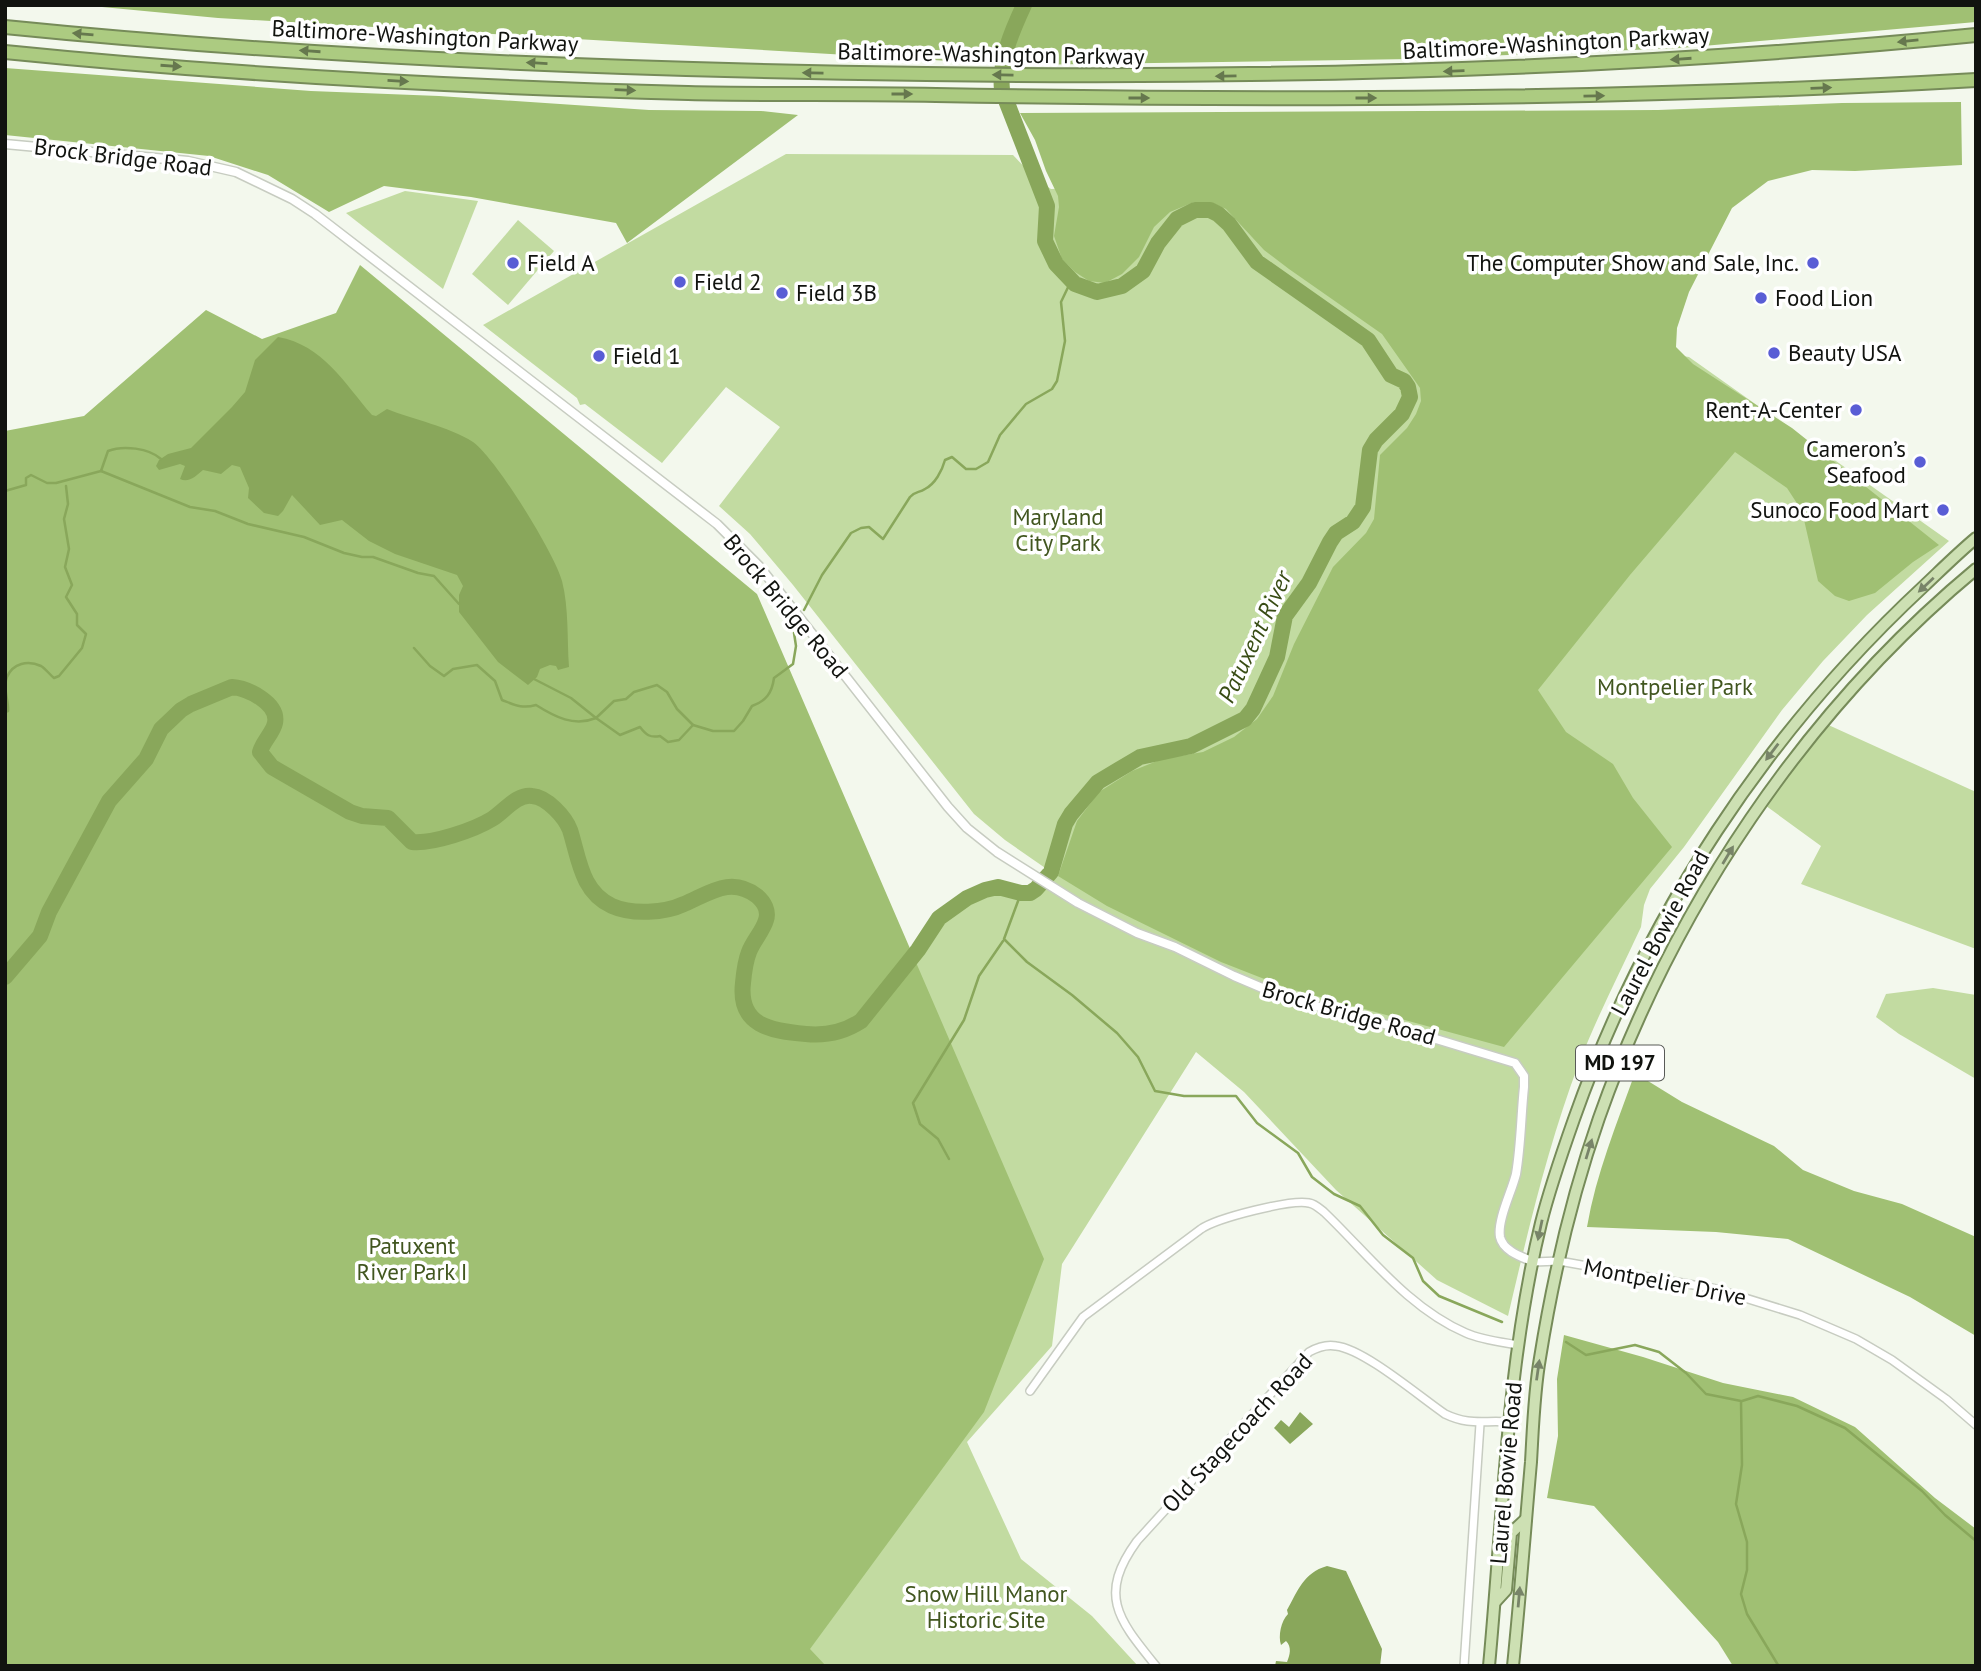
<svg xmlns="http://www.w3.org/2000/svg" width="1981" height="1671" font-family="'PT Sans',sans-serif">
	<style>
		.green { fill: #c2dba1 }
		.forest { fill: #a0c073 }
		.water { fill: #89a75b }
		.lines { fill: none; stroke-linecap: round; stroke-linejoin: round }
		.stream { stroke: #89a75b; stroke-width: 2.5 }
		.river { stroke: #89a75b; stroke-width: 16 }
		.minor-casing { stroke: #c7ccc1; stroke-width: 10 }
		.tertiary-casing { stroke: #c7ccc1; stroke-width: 11 }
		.primary-casing { stroke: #768b59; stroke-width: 14 }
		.motorway-casing { stroke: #768b59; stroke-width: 16 }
		.minor { stroke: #fff; stroke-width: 7 }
		.tertiary { stroke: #fff; stroke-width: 8 }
		.primary { stroke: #cde0b3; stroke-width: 10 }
		.motorway { stroke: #accb81; stroke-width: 12 }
		.oneway { fill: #66784e }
		.oneway2 { fill: #788469 }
		.poi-dot { fill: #595dd5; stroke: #fff; stroke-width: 2.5 }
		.labels { text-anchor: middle; stroke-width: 7; stroke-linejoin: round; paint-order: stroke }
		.shield { fill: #fff; stroke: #585a57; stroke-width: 2 }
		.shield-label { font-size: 21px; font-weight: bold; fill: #11130f }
		.street-label { font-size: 23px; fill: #11130f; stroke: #fff }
		.poi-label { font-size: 23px; fill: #11130f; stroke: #fff; text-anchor: start }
		.park-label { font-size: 23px; fill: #41561f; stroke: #fff }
		.water-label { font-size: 24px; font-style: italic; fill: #384c14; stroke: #fff }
	</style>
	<rect width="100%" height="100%" fill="#f3f8ed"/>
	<!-- green -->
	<g class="green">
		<path d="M786 154 1013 155 1037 180 1051 189 1499 172 1575 339 1689 357 1949 541 1867 615 1823 661 1782 710 1684 847 1650 889 1644 905 1641 927C1620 972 1597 1017 1579 1063 1548 1145 1528 1231 1508 1316L1437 1280 1336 1190 1244 1092 1196 1052 1062 1264 1052 1346 967 1442 1021 1559 1092 1616 1138 1666H5V977L907 962C918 951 923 938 932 926 945 909 976 888 998 887 1009 887 1019 893 1030 893L1051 872 1005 840 974 814 793 585 750 534 719 506 780 427 726 387 662 463 585 404 580 405 577 398 483 325Z"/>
		<path d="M405 191 478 201 443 289 346 213Z"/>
		<path d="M518 220 554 251 508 305 472 274Z"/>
		<path d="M1824 723 1976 792V949L1801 884 1821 846 1762 803Z"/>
		<path d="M1933 988 1976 995V1079L1899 1034 1876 1017 1886 994Z"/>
	</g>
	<!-- forest -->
	<g class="forest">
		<path d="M81 5H1976V22L1680 48 1412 59 1020 65 218 18Z"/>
		<path d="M5 68 311 91 439 96 649 110 761 111 798 115 627 243 616 223 471 197 384 186 329 212 268 175 209 156 5 135Z"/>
		<path d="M1961 102 1962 165 1855 171 1812 170 1768 181 1732 208 1689 292 1677 328 1676 347 1693 364 1792 428 1939 545 1913 562 1875 593 1849 601 1835 596 1818 581 1802 511 1787 488 1735 452 1630 575 1538 690 1566 732 1613 764 1633 798 1672 847 1504 1047 1287 988 1221 962 1107 906 1058 876 1077 821 1099 792 1132 771 1162 759 1203 752 1234 737 1257 719 1273 696 1294 644 1333 567 1366 533 1374 519 1380 455 1407 428 1416 414 1421 401 1420 388 1382 334 1289 269 1264 250 1226 209 1213 203 1194 202 1170 212 1154 227 1139 257 1122 274 1105 283 1089 281 1075 272 1062 259 1054 236 1059 207 1058 196 1046 171 1035 140 1020 113 1658 110 1842 103Z"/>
		<path d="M360 265 757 594 1044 1259 984 1412 810 1649 826 1666H5V431L84 416 206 310 262 339 336 313Z"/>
		<path d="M1635 1073 1682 1102 1774 1146 1803 1170 1854 1191 1902 1204 1976 1237V1336L1910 1297 1788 1239 1716 1232 1587 1227C1596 1174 1617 1123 1635 1073Z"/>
		<path d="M1564 1335 1643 1357 1723 1383 1793 1397 1855 1427 1935 1498 1976 1529V1666H1733L1718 1642 1594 1506 1547 1498 1558 1436 1557 1379Z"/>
	</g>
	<!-- water -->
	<g class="water">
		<path d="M278 337C323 345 344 383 372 415L376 416 387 409C414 420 448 426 473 442 495 457 555 554 562 581 569 608 567 640 569 667L558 670 556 666 550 665 540 669 537 677 528 685 498 662 459 612V595L463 586 457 575 395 554 369 541 342 520 320 525 292 495 283 511 278 516 264 513 248 498 249 488 240 467 232 465 221 474 203 470C196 476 189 483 180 479L185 466 180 464 159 470 156 466 159 460 168 454 191 448 232 407 245 392 255 360Z"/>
		<path d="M1300 1412 1313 1424 1290 1444 1274 1428 1281 1420 1289 1427Z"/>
		<path d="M1327 1566 1346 1571 1382 1649 1380 1666H1275L1276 1661 1287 1662C1290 1655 1292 1647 1286 1641L1281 1645C1278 1636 1281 1621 1288 1614L1287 1610C1298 1591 1303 1573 1327 1566Z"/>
	</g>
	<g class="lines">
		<!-- stream -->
		<g class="stream">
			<path d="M101 471 108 451C123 445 149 448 161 459"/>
			<path d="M5 491 26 485V478L31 475 47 483H56L101 471 190 507 215 511 248 524 304 537 344 553 362 557H373L418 573 434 576 459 604"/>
			<path d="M804 610 822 575 851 533 861 528 869 527 883 539 910 497C915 491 919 493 925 489 935 484 942 471 945 460L952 457 966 469H976L988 462 1000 435 1026 404 1052 389 1057 381 1065 341 1061 302 1071 281"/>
			<path d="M414 648 430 666 444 676 453 669 477 665 495 681 502 700C515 705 522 709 536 705 555 717 574 727 596 718L620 735 640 727C646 735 650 738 660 736L668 742 679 740 693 725 713 731H734L743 721 752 706C766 701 772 693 774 678L793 664 796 646 794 633"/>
			<path d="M534 679 571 698 596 718 614 701 626 699 634 692 657 685 667 692 677 709 693 725"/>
			<path d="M5 712 8 711C9 700 2 688 7 677 13 663 28 660 41 666 46 669 49 674 54 678L59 676 82 648 86 634 77 625V614L66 597 72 585 65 567 69 549 64 519 68 504 66 486"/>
			<path d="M1021 893 1004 939 1027 962 1072 995 1117 1033 1138 1057 1155 1091 1184 1096H1236L1257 1123 1298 1153 1312 1177 1334 1194 1360 1206 1383 1235 1413 1258 1423 1281 1439 1296 1502 1322"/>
			<path d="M949 1159 938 1139 920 1124 913 1103 964 1020 979 976 1003 941"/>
			<path d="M1566 1342 1586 1355 1635 1345 1659 1352 1686 1373 1706 1394 1741 1401 1742 1465 1736 1504 1747 1542V1570L1741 1594 1747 1614 1778 1665 1781 1666"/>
			<path d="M1742 1401 1758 1396 1797 1406 1845 1428 1922 1491 1945 1515 1976 1541"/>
		</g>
		<!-- river -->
		<path class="river" d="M5 977 40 936 49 912 109 801 146 759 161 729 181 710 191 704 232 687C247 688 279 703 275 723 273 733 263 741 260 752L272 767 350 812 362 816 388 818 412 842C433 844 474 830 492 819 505 811 516 794 532 796 547 797 565 817 570 830 579 858 581 892 612 906 632 915 665 913 684 904 710 893 731 876 757 896 764 902 769 911 766 920 763 931 753 941 749 952 745 962 744 972 743 983 738 1026 771 1031 806 1034 826 1036 844 1032 861 1021L918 950 939 918 967 898 985 890 998 887 1021 893H1030L1036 889 1051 872 1065 824 1071 814 1098 782 1140 757 1191 746 1245 719 1253 709 1277 657 1285 616 1309 583 1330 542 1336 533 1353 522 1363 507 1370 450 1376 440 1402 414 1410 397 1408 387 1404 381 1391 375 1368 340 1257 262 1229 224 1218 214 1210 210H1195L1177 219 1158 243 1143 271 1122 286 1097 292 1075 284 1056 264 1045 241 1047 206 1002 90C999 60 1012 31 1024 5"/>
		<!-- minor casing -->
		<g class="minor-casing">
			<g id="minor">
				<path d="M1534 1262 1559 1261 1716 1289 1800 1315 1856 1339 1892 1360 1946 1399 1976 1425"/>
				<path d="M1030 1391 1083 1317 1201 1229C1217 1218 1291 1199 1309 1203 1315 1204 1319 1208 1324 1212 1368 1254 1408 1308 1466 1333 1482 1340 1501 1342 1518 1345"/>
				<path d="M1156 1666C1119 1620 1097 1596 1137 1541L1309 1352C1318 1347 1326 1344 1336 1346 1364 1349 1420 1397 1445 1414 1470 1426 1483 1420 1509 1422"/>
				<path d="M1464 1666 1480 1424"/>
			</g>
		</g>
		<!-- tertiary casing -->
		<g class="tertiary-casing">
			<path id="tertiary" d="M5 144 188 161 236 172 292 199 315 214 717 524 759 566 948 807 967 828 997 852 1078 903 1137 933 1175 947 1234 976 1286 998 1403 1029 1515 1063 1524 1076V1087C1521 1115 1521 1145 1516 1174 1512 1191 1497 1220 1500 1237 1503 1251 1522 1257 1534 1262"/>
		</g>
		<!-- primary casing -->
		<g class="primary-casing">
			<g id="primary">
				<path d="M1495 1602 1506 1590 1511 1533 1526 1519"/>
				<path d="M1489 1666C1503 1518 1506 1367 1541 1223 1550 1187 1562 1153 1574 1119 1646 915 1766 733 1924 586 1941 570 1958 553 1976 538"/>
				<path d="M1513 1666C1520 1598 1525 1530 1531 1462 1533 1428 1534 1392 1540 1358 1553 1277 1572 1195 1599 1118 1673 908 1804 712 1976 569"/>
			</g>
		</g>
		<!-- motorway casing -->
		<g class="motorway-casing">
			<g id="motorway">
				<path d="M5 27C311 58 619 70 926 74 1277 79 1626 70 1976 35"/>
				<path d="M5 52C232 75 460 87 688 93 770 95 853 93 936 95 1282 101 1629 100 1976 80"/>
			</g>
		</g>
		<!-- minor -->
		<use href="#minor" class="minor"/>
		<!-- tertiary -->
		<use href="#tertiary" class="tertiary"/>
		<!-- primary -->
		<use href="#primary" class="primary"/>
		<!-- motorway -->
		<use href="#motorway" class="motorway"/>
	</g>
	<!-- one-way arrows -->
	<defs><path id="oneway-solid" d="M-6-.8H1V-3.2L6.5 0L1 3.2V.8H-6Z" transform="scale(1.75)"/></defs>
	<g class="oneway">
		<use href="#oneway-solid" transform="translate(83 34) rotate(-175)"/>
		<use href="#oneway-solid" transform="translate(1908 41) rotate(174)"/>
		<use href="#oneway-solid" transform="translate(310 51) rotate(-176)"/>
		<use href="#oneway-solid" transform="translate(1681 59) rotate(176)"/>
		<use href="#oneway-solid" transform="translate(537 63) rotate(-177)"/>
		<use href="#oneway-solid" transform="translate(171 66) rotate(4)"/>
		<use href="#oneway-solid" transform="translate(1454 71) rotate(178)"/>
		<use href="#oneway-solid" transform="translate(813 73) rotate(-179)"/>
		<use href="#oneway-solid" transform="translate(1003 75) rotate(-179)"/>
		<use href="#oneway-solid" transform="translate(1226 76) rotate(179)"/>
		<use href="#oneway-solid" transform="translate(398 81) rotate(3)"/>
		<use href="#oneway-solid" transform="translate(1821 88) rotate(-2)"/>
		<use href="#oneway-solid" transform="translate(625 90) rotate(2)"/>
		<use href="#oneway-solid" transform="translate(902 94)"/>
		<use href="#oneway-solid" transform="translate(1594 96) rotate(-1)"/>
		<use href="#oneway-solid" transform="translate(1139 98)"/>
		<use href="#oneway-solid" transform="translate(1366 98)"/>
	</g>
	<g class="oneway2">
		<use href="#oneway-solid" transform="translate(1926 585) rotate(137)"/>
		<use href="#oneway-solid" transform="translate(1772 752) rotate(127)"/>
		<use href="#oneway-solid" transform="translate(1728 855) rotate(-59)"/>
		<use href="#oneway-solid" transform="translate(1589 1149) rotate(-73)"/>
		<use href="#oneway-solid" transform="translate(1540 1230) rotate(102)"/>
		<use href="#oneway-solid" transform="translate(1538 1370) rotate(-82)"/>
		<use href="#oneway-solid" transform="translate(1519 1597) rotate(-85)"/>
	</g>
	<!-- markers -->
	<g class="poi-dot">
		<circle cx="513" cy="263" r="7"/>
		<circle cx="1813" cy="263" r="7"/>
		<circle cx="680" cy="282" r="7"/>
		<circle cx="782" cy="293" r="7"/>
		<circle cx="1761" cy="298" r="7"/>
		<circle cx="1774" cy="353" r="7"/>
		<circle cx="599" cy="356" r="7"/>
		<circle cx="1856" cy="410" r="7"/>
		<circle cx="1920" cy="462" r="7"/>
		<circle cx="1943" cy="510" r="7"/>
	</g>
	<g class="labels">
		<!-- shield labels -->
		<rect class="shield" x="1576" y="1045.5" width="88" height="35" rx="5"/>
		<g class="shield-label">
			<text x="1620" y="1070">MD 197</text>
		</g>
		<!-- street labels -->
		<g class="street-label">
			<text transform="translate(425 36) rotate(3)" y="8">Baltimore-Washington Parkway</text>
			<text transform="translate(1556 43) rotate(-3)" y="8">Baltimore-Washington Parkway</text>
			<text transform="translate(991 54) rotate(1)" y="8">Baltimore-Washington Parkway</text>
			<text transform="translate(123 157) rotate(7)" y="8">Brock Bridge Road</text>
			<text transform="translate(786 606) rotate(50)" y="8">Brock Bridge Road</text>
			<text transform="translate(1660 933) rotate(-62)" y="8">Laurel Bowie Road</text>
			<text transform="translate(1349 1013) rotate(16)" y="8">Brock Bridge Road</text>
			<text transform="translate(1665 1282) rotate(11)" y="8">Montpelier Drive</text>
			<text transform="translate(1237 1433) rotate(-47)" y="8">Old Stagecoach Road</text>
			<text transform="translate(1506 1473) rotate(-85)" y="8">Laurel Bowie Road</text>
		</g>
		<!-- poi labels -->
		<g class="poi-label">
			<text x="527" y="271">Field A</text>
			<text x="1799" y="271" text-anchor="end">The Computer Show and Sale, Inc.</text>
			<text x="694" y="290">Field 2</text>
			<text x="796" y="301">Field 3B</text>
			<text x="1775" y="306">Food Lion</text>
			<text x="1788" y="361">Beauty USA</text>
			<text x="613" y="364">Field 1</text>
			<text x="1842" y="418" text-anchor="end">Rent-A-Center</text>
			<text x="1906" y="457" text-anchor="end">Cameron’s<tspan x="1906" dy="26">Seafood</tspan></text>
			<text x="1929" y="518" text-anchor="end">Sunoco Food Mart</text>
		</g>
		<!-- park labels -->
		<g class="park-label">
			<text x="1058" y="525">Maryland<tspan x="1058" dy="26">City Park</tspan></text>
			<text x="1675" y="695">Montpelier Park</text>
			<text x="412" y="1254">Patuxent<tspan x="412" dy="26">River Park I</tspan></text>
			<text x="986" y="1602">Snow Hill Manor<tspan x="986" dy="26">Historic Site</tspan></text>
		</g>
		<!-- water labels -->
		<g class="water-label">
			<text transform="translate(1255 637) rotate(-65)" y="8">Patuxent River</text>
		</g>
	</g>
	<!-- border -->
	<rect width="1981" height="1671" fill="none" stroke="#11130f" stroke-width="14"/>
</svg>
